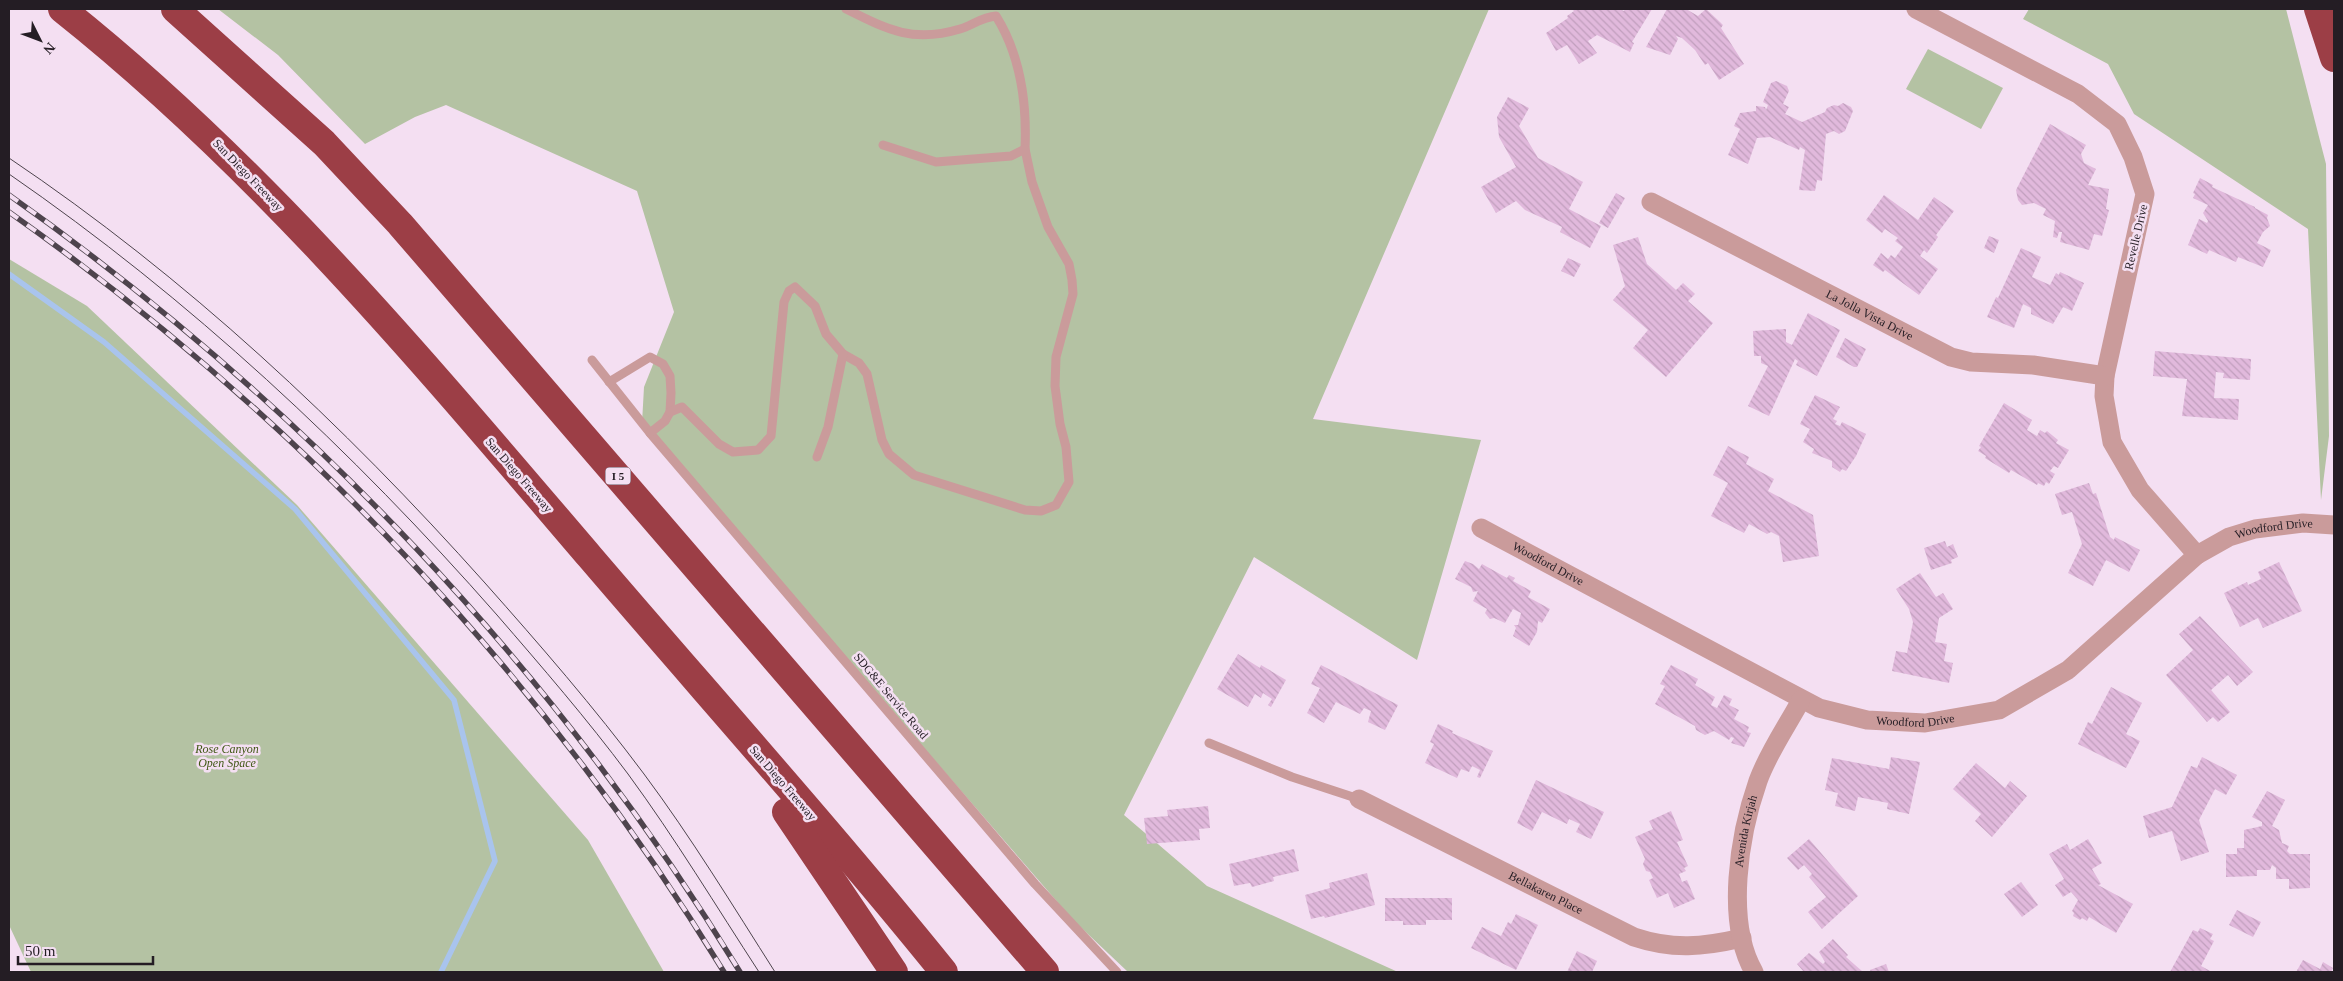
<svg xmlns="http://www.w3.org/2000/svg" width="2343" height="981" font-family="'Times New Roman',serif">
	<style>
		.green { fill: #b4c2a3 }
		.lines { fill: none; stroke-linecap: round; stroke-linejoin: round }
		.stream { stroke: #a9c4ed; stroke-width: 5.5 }
		.building { fill: url(#building-back-hatch) }
		.service { stroke: #ca9b9b; stroke-width: 9 }
		.minor { stroke: #ca9b9b; stroke-width: 19 }
		.motorway { stroke: #9c3e46; stroke-width: 28 }
		.tram { stroke: #4e444d; stroke-width: 1 }
		.rail-casing { stroke: #4e444d; stroke-width: 5.5 }
		.rail { stroke: #f4dff2; stroke-width: 4; stroke-dasharray: 11; stroke-linecap: butt }
		.labels { text-anchor: middle; stroke-width: 5; stroke-linejoin: round; paint-order: stroke }
		.shield { fill: #f4dff2; stroke: #625762; stroke-width: 1 }
		.shield-label { font-size: 11px; font-weight: bold; fill: #241d24 }
		.street-label { font-size: 12px; fill: #241d24; stroke: #f4dff2 }
		.park-label { font-size: 12px; font-style: italic; fill: #405815; stroke: #f4dff2 }
	</style>
	<defs>
		<pattern id="building-back-hatch" width="6" height="6" patternUnits="userSpaceOnUse" patternTransform="scale(1.25)"><rect width="6" height="6" fill="#e1b9dc"/><path d="M-1 5l2 2M0 0l6 6M5-1l2 2" fill="none" stroke="#c19fbd"/></pattern>
	</defs>
	<rect width="100%" height="100%" fill="#f4dff2"/>
	<!-- green -->
	<g class="green">
		<path d="M218 9H1489L1313 419 1481 440 1417 660 1254 557 1124 815 1207 886 1398 972H1128L1073 920 642 423 644 387 674 312 637 191 446 105 415 117 365 144 278 55Z"/>
		<path d="M2029 9H2286L2326 164 2329 436 2321 500 2308 229 2134 114 2108 64 2023 19Z"/>
		<path d="M1928 49 2003 88 1981 129 1906 89Z"/>
		<path d="M9 259 87 306 297 505 588 840 664 972H31L9 925Z"/>
	</g>
	<g class="lines">
		<!-- stream -->
		<path class="stream" d="M9 274 104 342 295 509 454 700 495 861 441 972"/>
	</g>
	<!-- building -->
	<g class="building">
		<path d="M1572 9H1619L1624 11 1625 9H1652L1632 42 1634 43 1630 52 1597 35 1588 41 1597 53 1579 64 1567 45 1556 51 1546 33 1568 18 1567 16 1574 11Z"/>
		<path d="M1667 9H1686L1698 16 1706 9 1720 22 1723 25 1721 28 1744 64 1719 80 1708 63 1705 65 1695 50 1682 38 1676 36 1678 39 1670 55 1646 47Z"/>
		<path d="M1776 81 1787 86 1789 91 1783 104 1789 107 1785 114 1802 122 1825 112 1827 108 1834 105 1838 106 1843 103 1851 107 1853 111 1845 131 1839 134 1834 131 1826 134 1822 181 1817 180 1815 191 1799 190 1805 150 1800 147 1799 150 1770 137 1757 138 1748 164 1728 155 1740 129 1734 126 1740 113 1756 111V106L1765 107 1766 110 1768 105 1763 102 1771 83Z"/>
		<path d="M1508 97 1529 108 1519 126 1538 158 1583 182 1569 209 1601 226 1590 248 1560 232 1562 227 1525 210 1516 201 1496 213 1481 187 1516 167 1499 137 1497 117Z"/>
		<path d="M2050 124 2086 145 2081 154 2084 163 2096 169 2088 185 2109 189 2106 209 2109 210 2102 236 2094 234 2089 250 2060 242 2062 232H2059L2057 238 2053 237 2055 221 2043 215 2046 209 2034 203 2022 205 2018 200 2016 190Z"/>
		<path d="M2200 178 2213 185 2212 187 2255 207V208L2268 215 2267 218 2270 226 2263 232 2257 243 2271 250 2263 267 2238 257 2236 262 2209 250 2207 254 2188 245 2199 219 2207 223 2208 221 2203 213 2208 205 2193 198 2195 194 2193 193Z"/>
		<path d="M1616 193 1625 198 1608 228 1599 223Z"/>
		<path d="M1884 195 1918 220 1934 197 1954 211 1936 235 1938 237 1927 253 1924 250 1920 256 1938 269 1919 295 1885 270 1883 272 1873 265 1881 253 1888 259 1891 255 1895 258 1903 247 1895 241 1898 238 1885 229 1882 233 1866 220Z"/>
		<path d="M1989 236 1999 240 1994 253 1984 248Z"/>
		<path d="M1638 237 1647 264 1676 290 1683 283 1695 294 1688 301 1713 323 1666 377 1633 348 1648 330 1613 300 1625 286 1613 245Z"/>
		<path d="M2021 248 2041 257 2032 277 2050 285 2056 273 2059 275 2060 272 2084 283 2072 311 2063 307 2053 324 2031 314V308L2023 304 2014 328 1987 317 1996 297 1998 298Z"/>
		<path d="M1568 258 1581 264 1574 277 1561 271Z"/>
		<path d="M1808 313 1840 330 1817 376 1796 365 1798 361 1795 359 1769 416 1748 406 1768 366 1761 363V356H1754L1753 331 1786 329V342L1792 345Z"/>
		<path d="M1845 338 1866 349 1857 367H1854L1836 357Z"/>
		<path d="M2155 351 2251 359 2250 380 2223 378 2224 373 2216 372 2214 398 2239 399 2238 420 2182 416 2187 379 2153 376Z"/>
		<path d="M1815 395 1840 407 1833 419 1837 421 1835 424 1840 426 1842 422 1866 434 1856 456 1846 471 1842 469 1840 472 1832 467V461L1812 453 1814 449 1803 442 1810 429 1800 424Z"/>
		<path d="M2004 403 2032 420 2027 430 2037 436 2040 430 2045 433 2047 431 2058 440 2056 443 2069 450 2058 468 2054 466 2050 471 2055 474 2049 484 2046 482 2044 486 2038 483 2037 485 2011 470 2009 473 1985 458 1986 456 1978 451 1981 447 1979 446Z"/>
		<path d="M1728 446 1749 457 1746 464 1774 479 1768 491 1813 515 1819 556 1783 562 1779 536 1771 532 1767 534 1749 524 1744 533 1711 516 1728 483 1713 475Z"/>
		<path d="M2089 483 2093 494 2096 493 2110 537 2114 540 2115 537 2140 550 2129 572 2106 560 2093 586 2068 573 2082 544 2072 512 2062 515 2055 494Z"/>
		<path d="M1945 541 1947 547 1953 544 1958 557 1951 560 1952 563 1931 570 1924 548Z"/>
		<path d="M1465 561 1473 564 1479 569 1482 564 1507 578 1509 575 1515 578 1513 581 1531 591 1528 597 1550 609 1542 623 1538 621 1537 632 1529 646 1513 636 1516 628 1514 625H1518L1521 613 1513 609 1505 623 1494 618 1490 619 1485 613 1487 609 1473 601 1478 591 1473 592 1471 587 1455 579Z"/>
		<path d="M2279 562 2302 611 2263 628 2258 618 2240 627 2224 593 2247 582 2248 585 2261 579 2258 572Z"/>
		<path d="M1920 573 1936 597 1943 593 1953 609 1939 618 1935 642 1947 644 1944 661 1953 663 1949 683 1892 671 1896 651 1907 653 1913 622 1909 609 1896 589Z"/>
		<path d="M2200 616 2253 672 2237 686 2228 675 2211 690 2230 712 2218 722 2213 717 2207 722 2166 675 2193 650 2179 634Z"/>
		<path d="M1238 654 1260 668 1261 665 1286 680 1271 707 1268 705 1272 699 1263 693 1261 698 1255 694 1248 707 1217 689Z"/>
		<path d="M1321 665 1398 705 1385 730 1368 722 1371 711 1364 708 1360 714 1336 702 1324 723 1307 713 1320 688 1311 684Z"/>
		<path d="M1671 665 1698 679 1695 685 1715 697 1711 705 1717 708 1724 695 1732 699 1729 705 1739 710 1734 719 1749 727 1747 732 1751 733 1744 747 1731 743 1734 738 1731 737 1729 740 1714 731 1705 735 1696 730 1695 726 1655 704 1665 686 1660 684Z"/>
		<path d="M2111 687 2142 703 2126 734 2140 741 2126 768 2078 744 2088 722 2092 724Z"/>
		<path d="M1438 724 1453 731 1452 733 1493 751 1480 778 1477 777 1480 770 1472 766 1469 772 1461 769 1457 778 1425 763 1434 744 1430 742Z"/>
		<path d="M1891 757 1920 762 1909 814 1887 809 1888 803 1858 797 1855 811 1835 806 1838 793 1825 790 1832 758 1889 769Z"/>
		<path d="M2202 757 2237 775 2226 795 2215 789 2199 820 2209 852 2181 861 2172 831 2149 838 2143 816 2172 807 2191 766 2197 768Z"/>
		<path d="M1976 763 2005 788 2010 781 2027 796 1992 837 1975 821 1981 814 1953 789Z"/>
		<path d="M1536 780 1604 812 1591 839 1576 832 1580 824 1569 819 1567 824 1542 812 1532 831 1517 823Z"/>
		<path d="M2267 791 2285 800 2272 826 2279 830 2282 843 2289 846 2287 851 2290 854H2310V888L2289 889V879H2276V868L2272 865 2270 870H2257V876L2226 877V854H2237V848H2244V830L2262 826V822L2252 817Z"/>
		<path d="M1208 806 1210 828 1199 829 1200 840 1147 844 1144 818 1168 816 1167 810Z"/>
		<path d="M1671 811 1683 840 1677 842 1688 866 1684 868 1686 871 1679 874 1682 882 1687 880 1695 899 1674 908 1668 893 1657 898 1649 880 1653 878 1650 872 1646 871 1643 864 1645 859 1635 837 1653 829 1649 821Z"/>
		<path d="M1809 839 1858 896 1822 929 1808 912 1826 897 1809 877 1812 874 1804 865 1798 870 1787 858Z"/>
		<path d="M2088 839 2102 863 2092 869 2101 884 2098 885 2133 904 2116 933 2089 917 2087 921 2082 918 2080 920 2073 916 2074 913 2072 911 2078 900 2071 892 2063 897 2055 885 2064 879 2049 854 2067 844 2070 850Z"/>
		<path d="M1294 849 1299 871 1273 877 1274 881 1252 887 1250 883 1234 886 1229 864Z"/>
		<path d="M1367 873 1375 905 1325 918 1324 916 1311 919 1305 895 1330 888 1329 883Z"/>
		<path d="M2021 882 2038 905 2022 917 2004 894Z"/>
		<path d="M1385 898H1452V920H1426V925H1403V921H1385Z"/>
		<path d="M2237 910 2261 922 2253 937 2229 925Z"/>
		<path d="M1516 914 1538 925 1516 970 1471 948 1482 927 1501 936 1508 922 1511 924Z"/>
		<path d="M2200 928 2213 934 2210 939 2214 941 2201 966 2212 972H2170L2193 930 2198 932Z"/>
		<path d="M1833 939 1848 955 1846 957 1863 972H1804L1797 964 1809 953 1823 964 1825 962 1819 952Z"/>
		<path d="M1577 951 1597 961 1592 972H1567Z"/>
		<path d="M2303 960 2320 969 2323 962 2333 968 2331 972H2296Z"/>
		<path d="M1886 964 1889 972H1871L1870 970Z"/>
	</g>
	<g class="lines">
		<!-- service -->
		<g class="service">
			<path d="M846 9C888 30 913 43 960 29 973 25 982 17 996 16 1021 56 1027 103 1025 149"/>
			<path d="M843 354 859 363 867 374 882 440 889 454 914 475 1025 510 1041 511 1056 505 1069 482 1066 447 1060 424 1055 386 1056 357 1073 294 1072 280 1069 264 1048 227 1032 182 1025 149 1011 156 936 162 883 145"/>
			<path d="M592 360 650 433 1035 884 1117 972"/>
			<path d="M609 382 650 357 663 364 670 376 671 393 670 412 665 421 650 433"/>
			<path d="M670 412 682 407 719 444 733 452 758 450 771 436 784 302 789 291 795 287 815 306 826 334 843 354 828 427 817 457"/>
			<path d="M1209 743 1292 777 1359 799"/>
		</g>
		<!-- minor -->
		<g class="minor">
			<path d="M1916 9 2078 94 2117 124 2133 157 2145 194 2105 376 2104 396 2112 442 2140 490 2197 555"/>
			<path id="s1" d="M1651 202 1951 357 1971 362 2033 365 2105 376"/>
			<path id="s2" d="M1481 528 1819 708 1867 720 1925 723 1999 710 2068 670 2197 555 2229 537 2255 529 2303 523 2334 525"/>
			<path id="s3" d="M1359 799 1634 937C1673 950 1703 947 1742 938"/>
			<path id="s4" d="M1754 972C1725 922 1739 835 1758 781 1768 753 1787 726 1801 700"/>
		</g>
		<!-- motorway -->
		<g class="motorway">
			<path d="M62 9C262 168 424 363 590 557 708 695 830 831 944 972"/>
			<path d="M175 9 324 143 400 224 1045 972"/>
			<path d="M2318 9 2334 58"/>
			<path d="M786 812 894 972"/>
		</g>
		<!-- tram -->
		<g class="tram">
			<path d="M9 158C186 277 343 424 485 583 540 645 594 707 644 774 691 837 733 906 775 972"/>
			<path d="M9 174C189 298 353 451 497 615 542 667 587 719 628 774 675 838 716 906 759 972"/>
		</g>
		<!-- rail casing -->
		<g class="rail-casing">
			<g id="rail">
				<path d="M9 195C302 402 553 666 740 972"/>
				<path d="M9 212C295 414 541 673 724 972"/>
			</g>
		</g>
		<!-- rail -->
		<use href="#rail" class="rail"/>
	</g>
	<g class="labels">
		<!-- shield labels -->
		<rect class="shield" x="605.5" y="467.5" width="25" height="17" rx="4"/>
		<g class="shield-label">
			<text x="618" y="480">I 5</text>
		</g>
		<!-- street labels -->
		<g class="street-label">
			<text transform="translate(248 175) rotate(46)" y="4">San Diego Freeway</text>
			<text transform="translate(2136 237) rotate(-77)" y="4">Revelle Drive</text>
			<text dy="4" stroke="none"><textPath href="#s1" startOffset="246">La Jolla Vista Drive</textPath></text>
			<text transform="translate(519 475) rotate(49)" y="4">San Diego Freeway</text>
			<text dy="4" stroke="none"><textPath href="#s2" startOffset="901">Woodford Drive</textPath></text>
			<text dy="4" stroke="none"><textPath href="#s2" startOffset="76">Woodford Drive</textPath></text>
			<text transform="translate(891 696) rotate(50)" y="4">SDG&amp;E Service Road</text>
			<text dy="4" stroke="none"><textPath href="#s2" startOffset="481">Woodford Drive</textPath></text>
			<text transform="translate(783 783) rotate(49)" y="4">San Diego Freeway</text>
			<text dy="4" stroke="none"><textPath href="#s4" startOffset="144">Avenida Kirjah</textPath></text>
			<text dy="4" stroke="none"><textPath href="#s3" startOffset="209">Bellakaren Place</textPath></text>
		</g>
		<!-- park labels -->
		<g class="park-label">
			<text x="227" y="753">Rose Canyon<tspan x="227" dy="14">Open Space</tspan></text>
		</g>
	</g>
	<!-- border -->
	<rect width="2343" height="981" fill="none" stroke="#241d24" stroke-width="20"/>
	<!-- north arrow -->
	<g transform="translate(40 40) rotate(132)" stroke="#f4dff2" stroke-width="4" paint-order="stroke">
	<path d="M0-4L9 19L0 12L-9 19Z" fill="#241d24"/>
	<text y="-8" font-size="14" font-weight="bold" text-anchor="middle" fill="#241d24">N</text>
	</g>
	<!-- scale -->
	<path d="M18 956v8h135v-8" fill="none" stroke="#241d24" stroke-width="2.5"/>
	<text x="25" y="956" font-size="15" fill="#241d24" stroke="#f4dff2" stroke-width="4" paint-order="stroke">50 m</text>
</svg>
